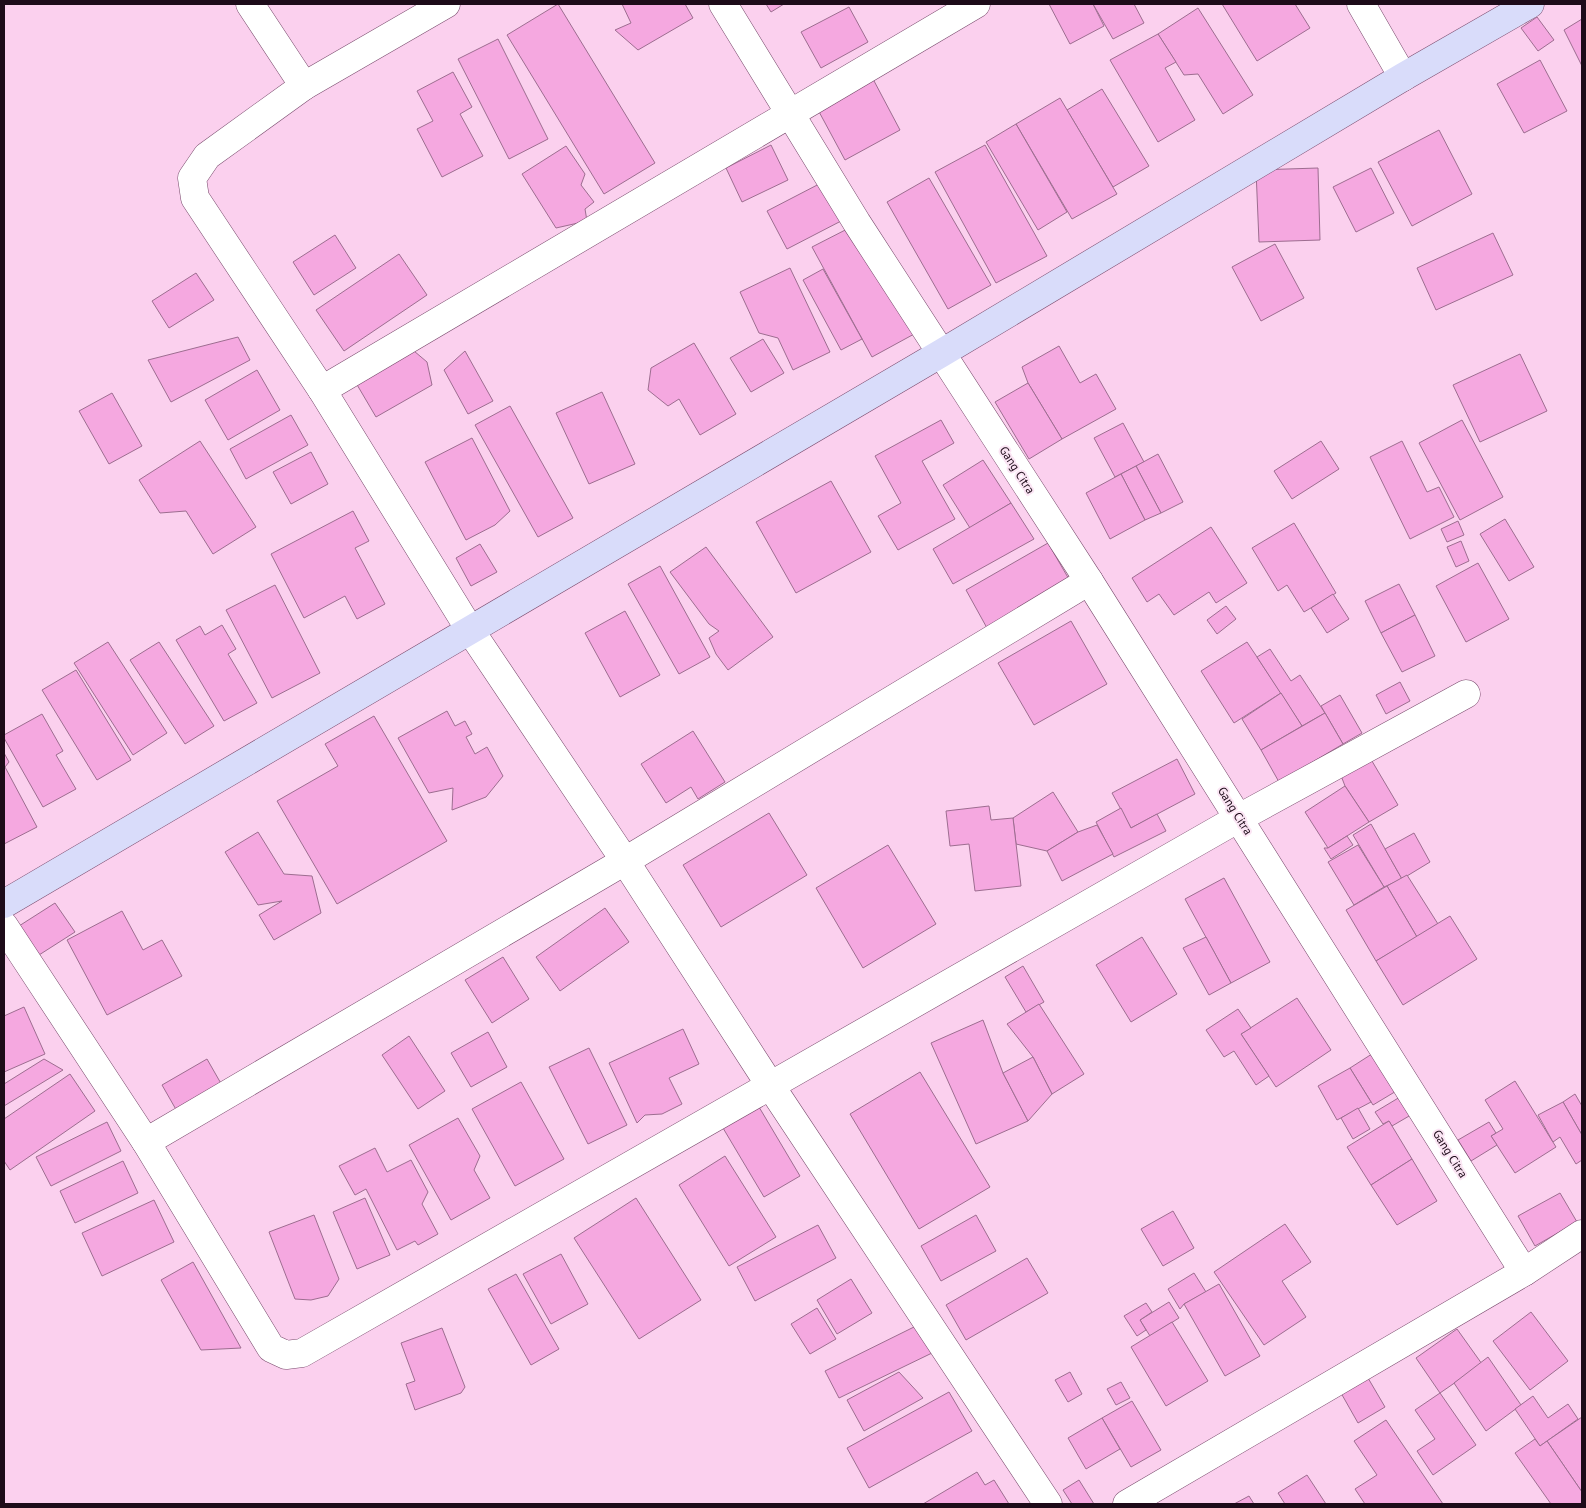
<svg xmlns="http://www.w3.org/2000/svg" width="1586" height="1508" font-family="'PT Sans',sans-serif">
	<style>
		.building { fill: #f5a8e0; stroke: #9d6d90 }
		.lines { fill: none; stroke-linecap: round; stroke-linejoin: round }
		.street-casing { stroke: #794b6d; stroke-width: 29 }
		.secondary-casing { stroke: #794b6d; stroke-width: 29 }
		.street { stroke: #fff; stroke-width: 28 }
		.secondary { stroke: #d9dcfa; stroke-width: 28 }
		.labels { text-anchor: middle; stroke-width: 4; stroke-linejoin: round; paint-order: stroke }
		.street-label { font-size: 12px; fill: #1d0b19; stroke: #fbe5f4 }
	</style>
	<rect width="100%" height="100%" fill="#fbd0ee"/>
	<!-- building -->
	<g class="building">
		<path d="M558 4 655 163 604 194 507 35Z"/>
		<path d="M622 4H685L693 18 638 50 615 30 631 23Z"/>
		<path d="M766 4H784L771 12Z"/>
		<path d="M1049 4H1093L1104 26 1070 44Z"/>
		<path d="M1093 4H1134L1144 23 1113 39Z"/>
		<path d="M1222 4H1295L1310 28 1257 61Z"/>
		<path d="M849 7 868 42 821 68 801 32Z"/>
		<path d="M1198 8 1253 95 1223 114 1198 74 1184 75 1158 34Z"/>
		<path d="M1537 17 1554 40 1538 51 1521 28Z"/>
		<path d="M1582 19V66L1564 30Z"/>
		<path d="M1158 34 1176 62 1165 68 1195 120 1158 142 1110 60Z"/>
		<path d="M498 39 548 139 509 159 458 59Z"/>
		<path d="M1540 60 1567 111 1524 133 1497 84Z"/>
		<path d="M453 72 472 107 460 114 483 156 442 177 417 129 433 121 417 91Z"/>
		<path d="M873 79 900 130 845 160 817 108Z"/>
		<path d="M1102 89 1149 166 1113 187 1067 110Z"/>
		<path d="M1060 98 1117 194 1072 219 1016 124Z"/>
		<path d="M1016 124 1067 212 1038 230 986 142Z"/>
		<path d="M1439 130 1472 194 1412 226 1378 162Z"/>
		<path d="M771 145 788 180 742 202 726 168Z"/>
		<path d="M985 145 1047 256 996 283 935 172Z"/>
		<path d="M566 146 585 174 581 185 594 202 585 209 587 221 556 228 522 174Z"/>
		<path d="M1318 168 1320 240 1259 242 1256 170Z"/>
		<path d="M1371 168 1394 213 1356 232 1333 187Z"/>
		<path d="M929 178 991 285 948 309 887 202Z"/>
		<path d="M823 182 843 220 787 249 767 211Z"/>
		<path d="M855 225 916 333 872 357 812 247Z"/>
		<path d="M1493 233 1513 275 1436 310 1417 268Z"/>
		<path d="M335 235 356 268 314 295 293 262Z"/>
		<path d="M1275 244 1304 298 1261 321 1232 267Z"/>
		<path d="M399 254 427 295 344 351 316 310Z"/>
		<path d="M790 268 830 352 793 370 778 338 759 333 740 292Z"/>
		<path d="M823 269 862 339 841 350 803 280Z"/>
		<path d="M196 273 214 300 169 328 152 301Z"/>
		<path d="M238 337 250 360 171 402 148 360Z"/>
		<path d="M763 339 784 373 751 392 730 358Z"/>
		<path d="M694 343 736 414 700 435 679 399 668 406 648 390 651 368Z"/>
		<path d="M1059 346 1080 383 1096 374 1116 409 1062 439 1028 383 1022 367Z"/>
		<path d="M414 351 427 362 432 385 376 417 356 383Z"/>
		<path d="M465 351 493 401 468 414 444 370Z"/>
		<path d="M1520 354 1547 411 1480 442 1453 385Z"/>
		<path d="M257 370 280 410 228 440 205 400Z"/>
		<path d="M1028 383 1062 439 1029 459 995 402Z"/>
		<path d="M602 392 635 464 589 484 556 413Z"/>
		<path d="M112 393 142 446 109 464 79 411Z"/>
		<path d="M510 406 573 518 538 537 475 425Z"/>
		<path d="M291 415 308 445 246 479 230 449Z"/>
		<path d="M941 420 954 443 922 461 955 519 898 550 878 516 901 503 875 456Z"/>
		<path d="M1462 420 1503 497 1460 520 1419 443Z"/>
		<path d="M1123 423 1144 462 1115 477 1094 438Z"/>
		<path d="M472 438 510 511 495 525 466 540 425 462Z"/>
		<path d="M200 441 256 527 213 554 186 511 160 513 139 480Z"/>
		<path d="M1321 441 1339 469 1292 499 1274 471Z"/>
		<path d="M1402 441 1427 492 1439 487 1454 517 1410 539 1370 457Z"/>
		<path d="M311 452 328 484 291 504 273 472Z"/>
		<path d="M1158 454 1183 502 1161 513 1136 466Z"/>
		<path d="M983 460 1011 503 970 528 943 485Z"/>
		<path d="M1136 466 1161 513 1145 520 1121 474Z"/>
		<path d="M1121 474 1145 520 1110 539 1086 493Z"/>
		<path d="M831 481 871 552 796 593 756 522Z"/>
		<path d="M1011 503 1034 539 953 584 933 549Z"/>
		<path d="M353 511 369 541 355 548 385 604 357 619 345 596 304 618 271 554Z"/>
		<path d="M1505 519 1534 567 1509 581 1480 534Z"/>
		<path d="M1458 521 1464 535 1447 542 1441 529Z"/>
		<path d="M1294 523 1336 593 1304 612 1287 585 1278 591 1252 548Z"/>
		<path d="M1211 527 1247 583 1216 603 1209 592 1174 615 1159 594 1147 602 1132 578Z"/>
		<path d="M1461 541 1469 561 1456 567 1447 547Z"/>
		<path d="M1048 543 1070 581 987 628 966 590Z"/>
		<path d="M480 544 497 572 471 586 456 558Z"/>
		<path d="M706 547 773 637 728 670 716 654 709 638 719 631 709 624 670 572Z"/>
		<path d="M1478 563 1509 619 1466 642 1436 586Z"/>
		<path d="M660 566 710 657 679 674 628 584Z"/>
		<path d="M1399 584 1415 615 1381 633 1365 601Z"/>
		<path d="M275 585 320 673 272 698 226 610Z"/>
		<path d="M1333 594 1349 619 1327 633 1311 608Z"/>
		<path d="M1226 606 1236 619 1217 634 1207 620Z"/>
		<path d="M625 611 660 675 620 697 585 633Z"/>
		<path d="M1415 615 1435 656 1402 672 1381 633Z"/>
		<path d="M1071 621 1107 684 1034 725 998 663Z"/>
		<path d="M222 625 236 649 228 654 257 703 224 721 176 640 200 626 205 635Z"/>
		<path d="M108 642 167 733 133 755 74 663Z"/>
		<path d="M159 642 214 726 185 744 130 660Z"/>
		<path d="M1247 642 1281 693 1234 723 1201 671Z"/>
		<path d="M1270 649 1291 681 1300 675 1325 713 1302 726 1257 657Z"/>
		<path d="M76 670 131 760 97 780 42 690Z"/>
		<path d="M1400 682 1410 701 1386 714 1376 695Z"/>
		<path d="M1281 693 1302 726 1261 750 1242 719Z"/>
		<path d="M1340 695 1362 733 1343 744 1321 706Z"/>
		<path d="M447 711 455 726 465 721 472 734 466 737 475 754 487 747 503 776 486 797 452 810 453 788 429 793 398 738Z"/>
		<path d="M1325 713 1343 744 1279 782 1261 750Z"/>
		<path d="M42 714 63 751 56 755 76 789 43 807 4 738V735Z"/>
		<path d="M374 716 447 841 337 904 277 801 338 766 325 744Z"/>
		<path d="M693 731 725 782 698 799 691 787 666 803 641 764Z"/>
		<path d="M4 753 9 762 5 767 37 827 4 844Z"/>
		<path d="M1369 756 1398 805 1369 822 1345 786 1340 773Z"/>
		<path d="M1177 759 1195 794 1131 828 1112 793Z"/>
		<path d="M1345 786 1369 822 1328 848 1305 812Z"/>
		<path d="M1053 792 1078 832 1047 851 1016 844 1013 818Z"/>
		<path d="M989 806 991 820 1013 818 1021 886 975 891 969 844 950 846 946 811Z"/>
		<path d="M1121 808 1131 828 1157 814 1166 831 1114 857 1096 822Z"/>
		<path d="M769 813 807 875 721 927 683 865Z"/>
		<path d="M1371 824 1402 879 1384 887 1353 835Z"/>
		<path d="M1097 825 1113 854 1062 881 1047 851 1078 832Z"/>
		<path d="M258 832 284 874 312 876 321 913 274 940 259 915 282 901 258 905 225 852Z"/>
		<path d="M1414 833 1430 862 1402 879 1385 849Z"/>
		<path d="M1347 836 1353 845 1331 859 1324 848H1328Z"/>
		<path d="M888 845 936 924 863 968 816 888Z"/>
		<path d="M1358 845 1384 887 1354 905 1328 862Z"/>
		<path d="M1407 875 1438 924 1417 937 1387 886Z"/>
		<path d="M1224 878 1270 962 1231 983 1185 899Z"/>
		<path d="M1387 886 1417 937 1376 961 1346 910Z"/>
		<path d="M55 903 75 932 39 955 19 926Z"/>
		<path d="M605 908 629 942 560 991 536 957Z"/>
		<path d="M122 911 143 950 162 940 182 976 107 1015 67 940Z"/>
		<path d="M1450 916 1477 959 1403 1005 1376 961Z"/>
		<path d="M1142 937 1177 994 1131 1022 1096 965Z"/>
		<path d="M1206 937 1231 983 1209 995 1183 948Z"/>
		<path d="M503 957 529 999 492 1023 465 980Z"/>
		<path d="M1023 966 1044 1002 1026 1012 1005 977Z"/>
		<path d="M1297 998 1331 1050 1276 1087 1241 1034Z"/>
		<path d="M1039 1004 1084 1074 1052 1094 1033 1057 1007 1024Z"/>
		<path d="M24 1007 45 1054 4 1072V1016Z"/>
		<path d="M1238 1009 1251 1028 1241 1034 1269 1076 1256 1085 1234 1051 1224 1057 1206 1030Z"/>
		<path d="M983 1020 1003 1073 1028 1121 976 1144 931 1043Z"/>
		<path d="M683 1029 699 1064 669 1078 682 1104 662 1114 645 1115 637 1123 609 1063Z"/>
		<path d="M488 1032 507 1067 471 1087 451 1053Z"/>
		<path d="M409 1036 445 1091 418 1109 382 1055Z"/>
		<path d="M589 1048 627 1125 588 1144 549 1067Z"/>
		<path d="M1375 1052 1398 1090 1373 1105 1350 1068Z"/>
		<path d="M1033 1057 1052 1094 1028 1121 1003 1073Z"/>
		<path d="M44 1059 63 1070 4 1106V1084Z"/>
		<path d="M207 1059 223 1087 178 1113 162 1085Z"/>
		<path d="M1350 1068 1371 1102 1337 1120 1318 1086Z"/>
		<path d="M920 1072 990 1187 919 1229 850 1114Z"/>
		<path d="M70 1074 95 1111 10 1170 4 1161V1119Z"/>
		<path d="M1515 1081 1556 1147 1515 1173 1491 1136 1503 1129 1485 1100Z"/>
		<path d="M521 1082 564 1159 515 1186 472 1109Z"/>
		<path d="M1405 1094 1416 1112 1392 1126 1389 1121 1383 1124 1375 1112Z"/>
		<path d="M1575 1094 1582 1106V1135L1563 1102Z"/>
		<path d="M1563 1102 1582 1135V1160L1576 1164 1560 1137 1553 1142 1538 1115Z"/>
		<path d="M759 1107 800 1176 764 1197 723 1128Z"/>
		<path d="M1358 1108 1370 1129 1353 1139 1341 1118Z"/>
		<path d="M458 1118 480 1156 474 1170 490 1198 451 1220 409 1145Z"/>
		<path d="M1389 1121 1412 1159 1371 1185 1347 1147Z"/>
		<path d="M107 1122 121 1151 51 1186 36 1157Z"/>
		<path d="M1489 1122 1496 1133 1491 1136 1497 1145 1471 1161 1458 1140Z"/>
		<path d="M375 1148 387 1172 411 1160 428 1192 422 1204 438 1234 418 1245 415 1241 397 1250 366 1189 355 1195 339 1166Z"/>
		<path d="M725 1156 776 1237 729 1266 679 1185Z"/>
		<path d="M1412 1159 1437 1201 1397 1225 1371 1185Z"/>
		<path d="M123 1161 138 1193 75 1223 60 1191Z"/>
		<path d="M1560 1193 1577 1222 1535 1246 1518 1216Z"/>
		<path d="M365 1198 390 1255 357 1269 333 1212Z"/>
		<path d="M636 1198 701 1300 639 1339 574 1238Z"/>
		<path d="M154 1200 174 1242 102 1276 82 1233Z"/>
		<path d="M1173 1211 1194 1248 1163 1266 1141 1229Z"/>
		<path d="M314 1215 339 1279 328 1296 311 1300 295 1299 269 1232Z"/>
		<path d="M976 1215 996 1251 941 1281 921 1246Z"/>
		<path d="M1285 1224 1311 1262 1282 1281 1306 1317 1264 1345 1214 1272Z"/>
		<path d="M818 1225 836 1258 755 1301 737 1267Z"/>
		<path d="M561 1254 588 1304 551 1324 523 1274Z"/>
		<path d="M1027 1258 1048 1293 966 1340 946 1305Z"/>
		<path d="M193 1262 241 1348 201 1350 161 1280Z"/>
		<path d="M1194 1273 1206 1292 1184 1304 1180 1309 1168 1289Z"/>
		<path d="M516 1274 559 1349 531 1365 488 1289Z"/>
		<path d="M851 1279 872 1313 837 1334 817 1300Z"/>
		<path d="M1219 1284 1260 1356 1225 1376 1184 1304Z"/>
		<path d="M1169 1302 1179 1318 1150 1336 1140 1320Z"/>
		<path d="M1146 1303 1152 1312 1140 1320 1146 1330 1137 1336 1124 1316Z"/>
		<path d="M817 1308 836 1339 810 1354 791 1324Z"/>
		<path d="M1531 1312 1568 1361 1530 1390 1493 1341Z"/>
		<path d="M1172 1322 1208 1381 1166 1406 1131 1347Z"/>
		<path d="M918 1325 932 1353 839 1398 825 1371Z"/>
		<path d="M442 1328 465 1387 461 1393 415 1410 406 1384 415 1381 401 1343Z"/>
		<path d="M1457 1329 1482 1364 1440 1393 1416 1358Z"/>
		<path d="M1488 1357 1521 1405 1486 1431 1454 1383Z"/>
		<path d="M899 1372 923 1398 864 1431 847 1400Z"/>
		<path d="M1070 1372 1082 1394 1068 1402 1055 1380Z"/>
		<path d="M1368 1378 1385 1407 1358 1423 1341 1393Z"/>
		<path d="M1121 1382 1130 1398 1116 1405 1107 1389Z"/>
		<path d="M949 1392 972 1431 869 1488 847 1448Z"/>
		<path d="M1440 1393 1476 1445 1433 1475 1417 1451 1435 1439 1415 1410Z"/>
		<path d="M1533 1396 1548 1418 1568 1404 1578 1419 1540 1446 1515 1409Z"/>
		<path d="M1132 1401 1161 1450 1131 1467 1102 1418Z"/>
		<path d="M1582 1417V1492L1547 1441Z"/>
		<path d="M1102 1418 1120 1449 1086 1469 1068 1438Z"/>
		<path d="M1386 1420 1443 1504H1365L1355 1489 1377 1475 1354 1441Z"/>
		<path d="M1535 1439 1540 1446 1547 1441 1582 1492V1504H1551L1515 1453Z"/>
		<path d="M977 1472 985 1485 994 1480 1009 1504H923Z"/>
		<path d="M1307 1475 1326 1504H1285L1278 1493Z"/>
		<path d="M1079 1480 1094 1504H1072L1063 1490Z"/>
		<path d="M1249 1496 1254 1504H1234Z"/>
	</g>
	<g class="lines">
		<!-- street casing -->
		<g class="street-casing">
			<g id="street">
				<path d="M250 4 304 86"/>
				<path d="M446 4 304 86 207 156 192 178 195 198 322 390 470 630 625 861 770 1085 1048 1504"/>
				<path d="M723 4 857 223 1089 581 1524 1272"/>
				<path d="M1361 4 1403 77"/>
				<path d="M322 390 976 4"/>
				<path d="M4 926 146 1142 271 1348 286 1355 302 1353 1239 818 1466 694"/>
				<path d="M146 1142 625 861 1089 581"/>
				<path d="M1127 1504 1524 1272 1582 1234"/>
			</g>
		</g>
		<!-- secondary casing -->
		<g class="secondary-casing">
			<path id="secondary" d="M4 904 940 354 1403 77 1530 4"/>
		</g>
		<!-- street -->
		<use href="#street" class="street"/>
		<!-- secondary -->
		<use href="#secondary" class="secondary"/>
	</g>
	<g class="labels">
		<!-- street labels -->
		<g class="street-label">
			<text transform="translate(1017 470) rotate(57)" y="4">Gang Citra</text>
			<text transform="translate(1235 811) rotate(58)" y="4">Gang Citra</text>
			<text transform="translate(1450 1154) rotate(58)" y="4">Gang Citra</text>
		</g>
	</g>
	<!-- border -->
	<rect width="1586" height="1508" fill="none" stroke="#1d0b19" stroke-width="10"/>
</svg>
